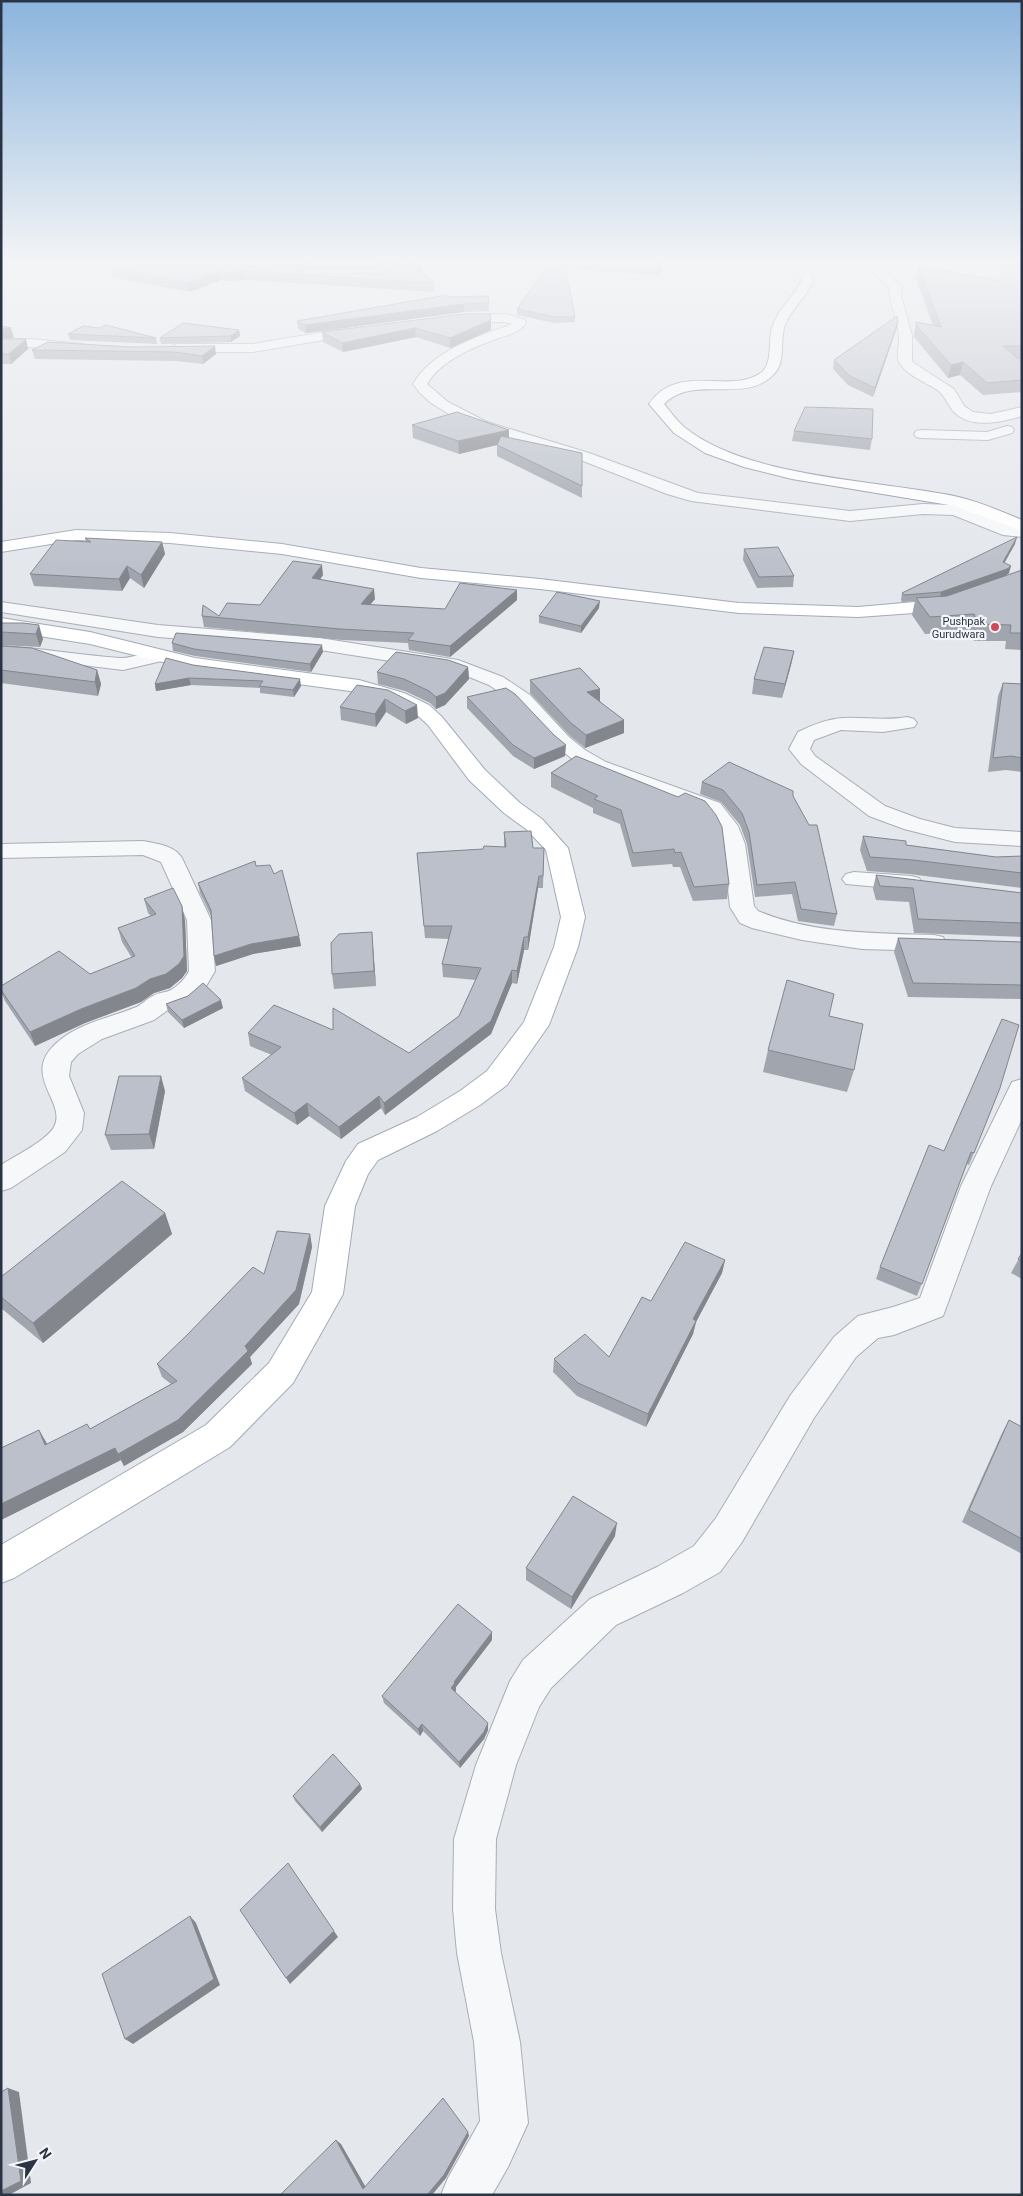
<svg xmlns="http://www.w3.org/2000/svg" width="1023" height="2196" font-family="Roboto,sans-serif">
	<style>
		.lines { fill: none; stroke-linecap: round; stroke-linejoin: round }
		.minor-casing { stroke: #a9aeb7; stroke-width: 2 }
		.major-casing { stroke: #a3abb8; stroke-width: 2 }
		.highway-casing { stroke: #8b94a3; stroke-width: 2 }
		.minor { fill: #f7f8fa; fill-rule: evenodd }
		.major { fill: #fff; fill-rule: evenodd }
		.highway { fill: #fff; fill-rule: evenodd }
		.wall { fill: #a1a5ae }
		.shaded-wall { fill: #83868d }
		.building { fill: #bbc0ca; stroke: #83868d }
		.poi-dot { fill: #d1495b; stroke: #f4f6f9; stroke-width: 2 }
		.labels { text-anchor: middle; stroke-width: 4.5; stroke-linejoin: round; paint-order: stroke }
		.far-poi-label { font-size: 11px; fill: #2b3445; stroke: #f4f6f9; text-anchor: end }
	</style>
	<rect width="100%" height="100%" fill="#e4e7ec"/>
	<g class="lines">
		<!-- minor casing -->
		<g class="minor-casing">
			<g id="minor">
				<path d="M427 261H451L445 264 385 278 379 274 381 271Z"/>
				<path d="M861 261H874L901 286V296L912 336V361L914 363 954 389 964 406 973 412 991 414 1022 407V416C1002 422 972 429 955 413 947 405 947 397 936 389 925 382 906 375 899 362 896 355 900 344 899 336 898 319 889 304 889 287Z"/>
				<path d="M506 314 525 320 526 323C520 332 510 334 499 338 474 347 441 360 427 384L448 402 487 422 589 453 698 493 850 511 923 504 955 505 1012 526 1022 527V537L1003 535 953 515 923 514 850 521 691 501 667 494 578 459 477 429 457 419 431 403 420 393 413 384C433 350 477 337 512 324L505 322 453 323 449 322 447 319 449 316Z"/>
				<path d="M360 326 366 330 365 333 253 352H177L170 348 177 344H253Z"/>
				<path d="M30 339 82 344 89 348 82 352 30 347 1 348V340Z"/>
				<path d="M1007 426 1012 427 1014 430 1012 433 988 440 921 438 916 437 914 434 916 431 921 430 987 432Z"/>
				<path d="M1 602 158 625 320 638 458 660 503 677 530 695 569 737 585 750 606 762 720 803 738 826 745 844 754 906 758 911C812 934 876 933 934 935L943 937 946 943 943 949 934 951 862 949 802 940 752 928 740 923 730 907 723 844 716 827 704 813 592 770 571 758 555 745 516 703 489 685 454 671 320 650 158 637 1 612Z"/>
				<path d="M1 646C41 648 80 655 120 658 136 659 150 648 166 652L169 656 166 660 123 670 33 659 1 658Z"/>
				<path d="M907 717 914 719 917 723 914 727 883 732 841 730 814 740 810 749 815 756 885 806 920 819 955 828 1022 832V846L955 842 904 829 869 816 801 764 789 749 798 732C812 725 827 719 843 718 865 717 885 721 907 717Z"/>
				<path d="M143 841C157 844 174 845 182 858L211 920 215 971 205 988 189 1002 172 1007 154 1020 102 1039 78 1054 71 1062 69 1076 84 1113 82 1130 65 1152 11 1188 1 1191V1165C15 1156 46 1141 54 1127 68 1101 17 1074 60 1040 81 1023 109 1018 134 1008 141 1006 146 999 153 996 158 992 165 993 171 990 178 986 186 978 189 971L187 920 161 862 143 855 1 858V844Z"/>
				<path d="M854 872 911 876 919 878 923 883 919 888 911 890 846 884 842 879 846 874Z"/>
				<path d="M1022 1079V1119L991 1186 943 1316 894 1335 878 1338 856 1357 814 1418 742 1542 720 1572 683 1593 616 1625 551 1688 539 1707 516 1765 496 1839 495 1909 501 1953 520 2042 528 2123 508 2167 492 2195H441L448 2178 480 2121 474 2042 457 1953 453 1909 454 1839 476 1765 510 1681 523 1660 590 1599 657 1567 694 1546 716 1518 790 1396 834 1337 858 1316 893 1307 920 1298 961 1186 1012 1082Z"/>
			</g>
		</g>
		<!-- major casing -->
		<g class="major-casing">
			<g id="major">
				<path d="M76 530 170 533 282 544 421 568 540 579 739 603 858 607 949 599 955 600 958 604 955 608 942 611 858 617 739 613 540 589 421 578 282 554 170 543 76 540 1 552V542Z"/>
				<path d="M1 618 90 632 195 658 359 680 404 693 429 705 442 717 485 770 520 803 542 819 568 848 585 917 578 947 549 1025 507 1085 480 1105 437 1131 378 1160 368 1174 355 1206 343 1294 293 1383 230 1447 14 1578 1 1583V1545L206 1425 269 1363 312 1292 325 1206 346 1161 358 1144 417 1117 460 1091 487 1071 524 1022 554 947 561 917 546 850 526 829 504 813 469 780 428 725 415 713 390 701 357 692 195 670 90 644 1 630Z"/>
			</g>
		</g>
		<!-- highway casing -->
		<g class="highway-casing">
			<path id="highway" d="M780 261C797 261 806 265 814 280 807 296 791 309 785 325 779 342 787 363 772 376 742 404 693 374 664 404 670 411 677 421 684 427 747 478 876 480 954 496 978 501 1000 511 1022 520V531L955 506 792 479 744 467 705 453 674 433 649 404C679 361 730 396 762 372 773 362 768 341 772 328 777 310 794 297 802 280L799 274Z"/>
		</g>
		<!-- minor -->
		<use href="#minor" class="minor"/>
		<!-- major -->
		<use href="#major" class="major"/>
		<!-- highway -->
		<use href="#highway" class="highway"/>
	</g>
	<!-- wall -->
	<g class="wall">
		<path d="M417 261 376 270 305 271 302 273 304 274 375 273 422 271 421 272 434 283V292L245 280 224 281 223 279 189 292 112 277 111 268V262Z"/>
		<path d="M578 261H662L660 267 662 270 661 275 579 270Z"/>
		<path d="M1022 261V359H1018L1022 362V392L983 395 960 375 948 378 914 337V334L916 322 933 326 916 278 918 266 1000 281Z"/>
		<path d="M449 297 489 303V311L464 312 306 333 298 329 297 321Z"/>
		<path d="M517 309 575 317V322L554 323 517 315Z"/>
		<path d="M491 320V330L450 348 416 337 343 352 323 342 322 332Z"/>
		<path d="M898 322 896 330 873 397 848 385 833 369 834 360Z"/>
		<path d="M239 330 240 336 231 342 161 344 160 338Z"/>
		<path d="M68 334 156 338 157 344 70 340Z"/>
		<path d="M1 339H26L28 349 11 364H1Z"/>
		<path d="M130 347 216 354 203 364 176 361 35 359 32 350Z"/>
		<path d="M412 425 509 438 582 486V498L497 456V445L459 454 413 438Z"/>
		<path d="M794 431 872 439 870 450 792 441Z"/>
		<path d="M85 538 162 542 165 554 144 588 130 578 122 591 34 586 30 574 86 542Z"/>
		<path d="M1015 544 1004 563 1009 573 1005 576 1022 570V650L1005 649 1006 641H974L969 631 925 634 912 615 915 601 902 602 901 600 902 593Z"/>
		<path d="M744 549 794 576 793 587 757 588 743 560Z"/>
		<path d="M323 575 320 579 375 599 370 605 445 609 517 590V600L450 657 409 650 408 643 342 640 204 627 202 616H219L260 605Z"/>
		<path d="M599 608 581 633 539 623V616Z"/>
		<path d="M1 623H23L43 639 40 647 1 645Z"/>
		<path d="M172 643 323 652 311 672 195 656 173 651Z"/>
		<path d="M1 646 97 670 101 684 98 696 1 683Z"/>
		<path d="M794 651 791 665 782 698 752 694 754 679Z"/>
		<path d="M193 665 301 686 294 697 260 693V688L191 685 156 691 155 684Z"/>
		<path d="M468 667 469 679 445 705 436 709 430 703 405 691 378 684 377 672Z"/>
		<path d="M530 680 600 689V701L624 733 585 748 570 736 530 693Z"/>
		<path d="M1003 683 1022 684V772L1006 770 988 772 998 696Z"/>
		<path d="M388 690 418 718 406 724 386 712 376 727 341 720 340 707Z"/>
		<path d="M467 697 565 756 534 769 513 756 467 708Z"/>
		<path d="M576 756 729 884 727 899 693 901 680 867H673L672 864 632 867 620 824 593 813V808L551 787V773Z"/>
		<path d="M702 782 793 796 837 914 834 926 798 921 792 894 755 897 747 844 740 825 721 802 700 794Z"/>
		<path d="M504 832 533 848H544L543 888H538L528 950H524L517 984 512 983 491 1034 385 1115 381 1108 341 1139 309 1116 297 1125 245 1091 242 1078 272 1055 250 1046 248 1033 333 1030 409 1053 459 1016 476 980 443 977 442 964 449 939 425 938 417 853 483 849 504 847Z"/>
		<path d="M863 836 906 845 996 857 1022 856V888L909 874 867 871 860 850Z"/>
		<path d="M256 866 299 936 301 946 253 954 216 966 211 916 200 893 198 883Z"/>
		<path d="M876 875 1022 893V937L914 933 909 902 876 900 873 889Z"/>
		<path d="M144 899 185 920 187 971 182 978 170 988 154 993 141 1002 85 1023 35 1046 5 1001 1 991V986L90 974 132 958 122 942 118 928 151 916 148 913Z"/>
		<path d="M898 938 1022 942V999L908 997 894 952Z"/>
		<path d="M373 947 376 986 334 989 332 974Z"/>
		<path d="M188 996 223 1008 184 1028 168 1012 166 1004Z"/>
		<path d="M829 1016 854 1070 847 1092 763 1072 768 1050Z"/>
		<path d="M1000 1088 969 1165 967 1164 917 1296 876 1279 880 1267 944 1151Z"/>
		<path d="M165 1091 154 1149 111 1150 105 1135Z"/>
		<path d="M165 1213 172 1234 43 1343 1 1308V1277Z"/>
		<path d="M310 1234 312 1247 299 1304 250 1357 252 1364 183 1432 124 1466 121 1460 1 1520V1448L39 1430 47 1444 90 1429 171 1384 162 1377 157 1364 264 1274Z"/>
		<path d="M1022 1253V1279L1011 1273Z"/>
		<path d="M725 1260 722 1273 696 1322 693 1334 646 1427 577 1396 553 1372 554 1359 609 1357 651 1301Z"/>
		<path d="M1009 1420 1022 1427V1554L962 1522 1002 1433Z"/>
		<path d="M615 1536 571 1609 526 1580V1568Z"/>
		<path d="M492 1640 456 1687 455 1692 488 1723V1730L484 1739 460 1768 423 1731 420 1736 384 1703 382 1696Z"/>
		<path d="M360 1784 362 1789 322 1832 295 1801 293 1796Z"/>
	</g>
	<!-- shaded-wall -->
	<g class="shaded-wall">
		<path d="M377 261H417L376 270 375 262Z"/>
		<path d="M660 261H662L658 271V265Z"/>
		<path d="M304 263 305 271 300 275 296 268Z"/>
		<path d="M421 263 422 271 416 276 415 268Z"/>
		<path d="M222 270 223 279 189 292 188 283Z"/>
		<path d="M244 271 245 280 224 281 223 273Z"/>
		<path d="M464 304V312L306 333 305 325Z"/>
		<path d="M491 320V330L450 348V338Z"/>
		<path d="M898 322 896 330 873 397 875 388Z"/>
		<path d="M11 328 14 338 1 339V329Z"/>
		<path d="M415 328 416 337 343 352 342 343Z"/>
		<path d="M239 330 240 336 231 342V336Z"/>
		<path d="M26 339 28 349 11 364 9 354Z"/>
		<path d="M215 346 216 354 203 364 202 356Z"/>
		<path d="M963 362 960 375 948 378 951 365Z"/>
		<path d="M509 430V442L459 454 458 441Z"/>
		<path d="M1017 537 1015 544 1001 569 1003 562Z"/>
		<path d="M162 542 165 554 144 588 141 575Z"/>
		<path d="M322 565 323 575 314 588 312 578Z"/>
		<path d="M127 566 130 578 122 591 119 579Z"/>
		<path d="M1011 566 1009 573 1005 576 940 599 941 592Z"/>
		<path d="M374 589 375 599 362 614 361 604Z"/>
		<path d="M517 590V600L450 657V646Z"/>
		<path d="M600 601 599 608 581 633V626Z"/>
		<path d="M39 625 43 639 40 647 36 634Z"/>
		<path d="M322 645 323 652 311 672 310 664Z"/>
		<path d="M794 651 791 665 782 698 785 684Z"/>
		<path d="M468 667 469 679 445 705 436 709V697Z"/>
		<path d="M97 670 101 684 98 696 95 682Z"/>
		<path d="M189 678 191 685 156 691 155 684Z"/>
		<path d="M300 679 301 686 294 697 293 690Z"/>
		<path d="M600 689V702L587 692Z"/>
		<path d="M385 699 386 712 376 727 375 714Z"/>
		<path d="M417 705 418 718 406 724 405 711Z"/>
		<path d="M624 720V733L585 748 586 735Z"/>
		<path d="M566 745 565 756 534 769V758Z"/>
		<path d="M539 876 538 888 528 950V937Z"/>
		<path d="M182 906 185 920 187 971 182 978 170 988 154 993 141 1002 85 1023 35 1046 30 1032 81 1009 136 988Z"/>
		<path d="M372 932 373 947 376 986 374 971Z"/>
		<path d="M299 936 301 946 253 954 216 966 214 956 251 944Z"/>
		<path d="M524 937V950L517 984V971Z"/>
		<path d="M512 970V983L491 1034 385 1115 384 1103Z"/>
		<path d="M221 1000 223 1008 184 1028 182 1020Z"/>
		<path d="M161 1076 165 1091 154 1149 149 1134Z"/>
		<path d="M379 1096 381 1108 341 1139 339 1127Z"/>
		<path d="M307 1103 309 1116 297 1125 294 1113Z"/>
		<path d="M165 1213 172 1234 43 1343 33 1323Z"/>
		<path d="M310 1234 312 1247 299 1304 250 1357 252 1364 183 1432 124 1466 118 1454 245 1346Z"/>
		<path d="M725 1260 722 1273 696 1322 693 1334 646 1427 648 1414 693 1319Z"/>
		<path d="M39 1430 46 1442 52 1457 45 1445Z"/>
		<path d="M115 1448 121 1460 1 1520V1504Z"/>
		<path d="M617 1523 615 1536 571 1609 572 1597Z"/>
		<path d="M492 1632V1640L456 1687V1691L452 1695 451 1688 454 1682Z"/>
		<path d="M488 1723V1730L484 1739 460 1768 459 1762Z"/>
		<path d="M422 1724 423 1731 420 1736 418 1729Z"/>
		<path d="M360 1784 362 1789 322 1832 320 1827Z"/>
		<path d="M190 1916 196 1923 220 1985 133 2044 125 2039Z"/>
		<path d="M334 1931 338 1937 290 1984 286 1978Z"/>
		<path d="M8 2088 19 2092 31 2183 9 2195H1Z"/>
		<path d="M468 2132 469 2136 446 2178 432 2195H427Z"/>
		<path d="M336 2140 341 2144 368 2191 363 2189Z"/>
	</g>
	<!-- building -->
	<g class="building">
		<path d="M119 261H377L304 263 296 268 304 274 375 273 421 263 415 268 434 283 244 271 223 273 222 270 188 283 111 268V262Z"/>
		<path d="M551 261H564L575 317H554L517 309Z"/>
		<path d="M579 261H660L658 265 662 270 579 265Z"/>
		<path d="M1004 261H1022V346H1003L1022 362V380L987 383 963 362 951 365 916 325V322L941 327 918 266 1000 281Z"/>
		<path d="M447 295 449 297 488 296 489 303 464 304 305 325 297 321Z"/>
		<path d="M464 314H490L491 320 450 338 415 328 342 343 322 332Z"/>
		<path d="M897 316 898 322 875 388 850 376 834 360Z"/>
		<path d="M183 323 239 330 231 336 160 338Z"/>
		<path d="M106 325 156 338 68 334 83 326 99 328Z"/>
		<path d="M1 326 11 328 1 329Z"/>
		<path d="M1 339H26L9 354H1Z"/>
		<path d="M48 342 130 347 215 346 202 356 174 352 32 350Z"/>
		<path d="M805 407 873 409 872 439 794 431Z"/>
		<path d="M457 412 509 430 458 441 412 425Z"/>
		<path d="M501 436 582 453V486L497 445Z"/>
		<path d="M1017 537 1003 562 1011 566 1007 569 941 592 904 595 902 593Z"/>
		<path d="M85 538 162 542 141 575 127 566 119 579 30 574 56 540 91 542Z"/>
		<path d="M778 547 794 576 759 577 744 549Z"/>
		<path d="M293 561 322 565 312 578 374 589 361 604 445 609 460 583 517 590 450 646 408 640 414 633 340 629 202 616 203 605 219 616 227 603 260 605Z"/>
		<path d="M1022 570V633H1010L1011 625 979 624 974 614 930 617 916 598 947 596Z"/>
		<path d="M557 592 600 601 581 626 539 616Z"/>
		<path d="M1 623H23L39 625 36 634 1 632Z"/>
		<path d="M176 633 322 645 310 664 194 649 172 643Z"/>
		<path d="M1 646 32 648 97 670 95 682 1 670Z"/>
		<path d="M764 647 794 651 785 684 754 679Z"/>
		<path d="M396 652 448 660 468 667 445 693 436 697 429 691 404 679 377 672Z"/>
		<path d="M166 658 193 665 300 679 293 690 259 686 263 681 189 678 155 684Z"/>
		<path d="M580 668 600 689 587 692 624 720 586 735 571 723 530 680Z"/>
		<path d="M1003 683 1022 684V758L1011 756 993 758Z"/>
		<path d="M357 685 388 690 417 705 405 711 385 699 375 714 340 707Z"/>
		<path d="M506 688 515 694 554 735 566 745 534 758 513 745 467 697Z"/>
		<path d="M576 756 678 797 685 793 705 801 716 815 722 827 729 884 694 887 681 852 675 853 674 849 633 853 621 810 594 799 598 796 551 773Z"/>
		<path d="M729 762 793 791V796L809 825H817L837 914 801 909 795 882 757 885 749 832 742 813 723 790 702 782Z"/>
		<path d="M531 831 533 848H544L543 876H539L528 937H524L517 971 512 970 491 1021 384 1103 379 1096 339 1127 307 1103 294 1113 242 1078 281 1047 248 1033 274 1005 333 1030V1008L409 1053 459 1016 481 968 442 964 452 926H424L417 853 483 849 484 846 506 847 504 832Z"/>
		<path d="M863 836 906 841V845L996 857 1022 856V873L913 860 870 857Z"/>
		<path d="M255 861 256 866 270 865 274 874 282 870 299 936 251 944 214 956 211 910 198 883Z"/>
		<path d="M876 875 1022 893V923L918 919 913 888 880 886Z"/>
		<path d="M173 888 182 906 184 956 179 964 166 974 150 979 136 988 81 1009 30 1032 1 990V986L59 951 90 974 135 956 118 928 156 914 144 899Z"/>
		<path d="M372 932 374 971 332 974 331 943 339 934Z"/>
		<path d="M898 938 1022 942V985L913 983Z"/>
		<path d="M787 980 834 994 829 1016 863 1024 854 1070 768 1050Z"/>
		<path d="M203 983 221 1000 182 1020 166 1004 188 996Z"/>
		<path d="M1002 1019 1019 1025 1000 1088 974 1153 971 1152 922 1284 880 1267 929 1145 944 1151Z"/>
		<path d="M119 1076H161L149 1134 105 1135Z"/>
		<path d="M122 1181 165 1213 33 1323 1 1297V1277Z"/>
		<path d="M277 1231 310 1234 296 1290 245 1346 248 1351 178 1420 118 1454 115 1448 1 1504V1448L39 1430 45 1445 87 1424 90 1429 177 1381 157 1364 188 1334 253 1267 264 1274Z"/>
		<path d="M685 1242 725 1260 693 1319 696 1321 648 1414 578 1383 554 1359 585 1334 609 1357 642 1297 651 1301Z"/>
		<path d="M1022 1253V1261L1018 1259Z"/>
		<path d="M1009 1420 1022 1427V1539L969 1510Z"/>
		<path d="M573 1496 617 1523 572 1597 526 1568Z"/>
		<path d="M458 1604 492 1632 454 1682 455 1683 451 1688 488 1723 484 1732 459 1762 422 1724 418 1729 382 1696Z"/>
		<path d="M333 1754 360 1784 320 1827 293 1796Z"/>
		<path d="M288 1863 334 1931 286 1978 240 1910Z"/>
		<path d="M190 1916 214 1979 125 2039 102 1974Z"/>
		<path d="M8 2088 21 2181 1 2191V2092Z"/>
		<path d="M443 2098 468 2132 444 2175 427 2195H280L336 2140 363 2189Z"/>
	</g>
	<!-- sky -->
	<linearGradient id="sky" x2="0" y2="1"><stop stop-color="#8bb4dd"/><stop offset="0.46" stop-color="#f3f4f6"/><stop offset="1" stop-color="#f3f4f6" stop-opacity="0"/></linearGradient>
	<rect width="1023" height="569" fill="url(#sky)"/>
	<!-- markers -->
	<circle class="poi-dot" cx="995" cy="627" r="5"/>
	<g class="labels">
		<!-- far-poi labels -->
		<g class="far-poi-label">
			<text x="985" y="625">Pushpak<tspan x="985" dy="13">Gurudwara</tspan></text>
		</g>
	</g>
	<!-- border -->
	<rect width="1023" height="2196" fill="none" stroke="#2b3445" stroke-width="5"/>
	<!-- north arrow -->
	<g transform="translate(35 2161) rotate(54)" stroke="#f4f6f9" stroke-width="4" paint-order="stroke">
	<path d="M0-4L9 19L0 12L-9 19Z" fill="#2b3445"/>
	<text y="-8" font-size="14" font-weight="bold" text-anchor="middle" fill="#2b3445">N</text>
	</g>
</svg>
